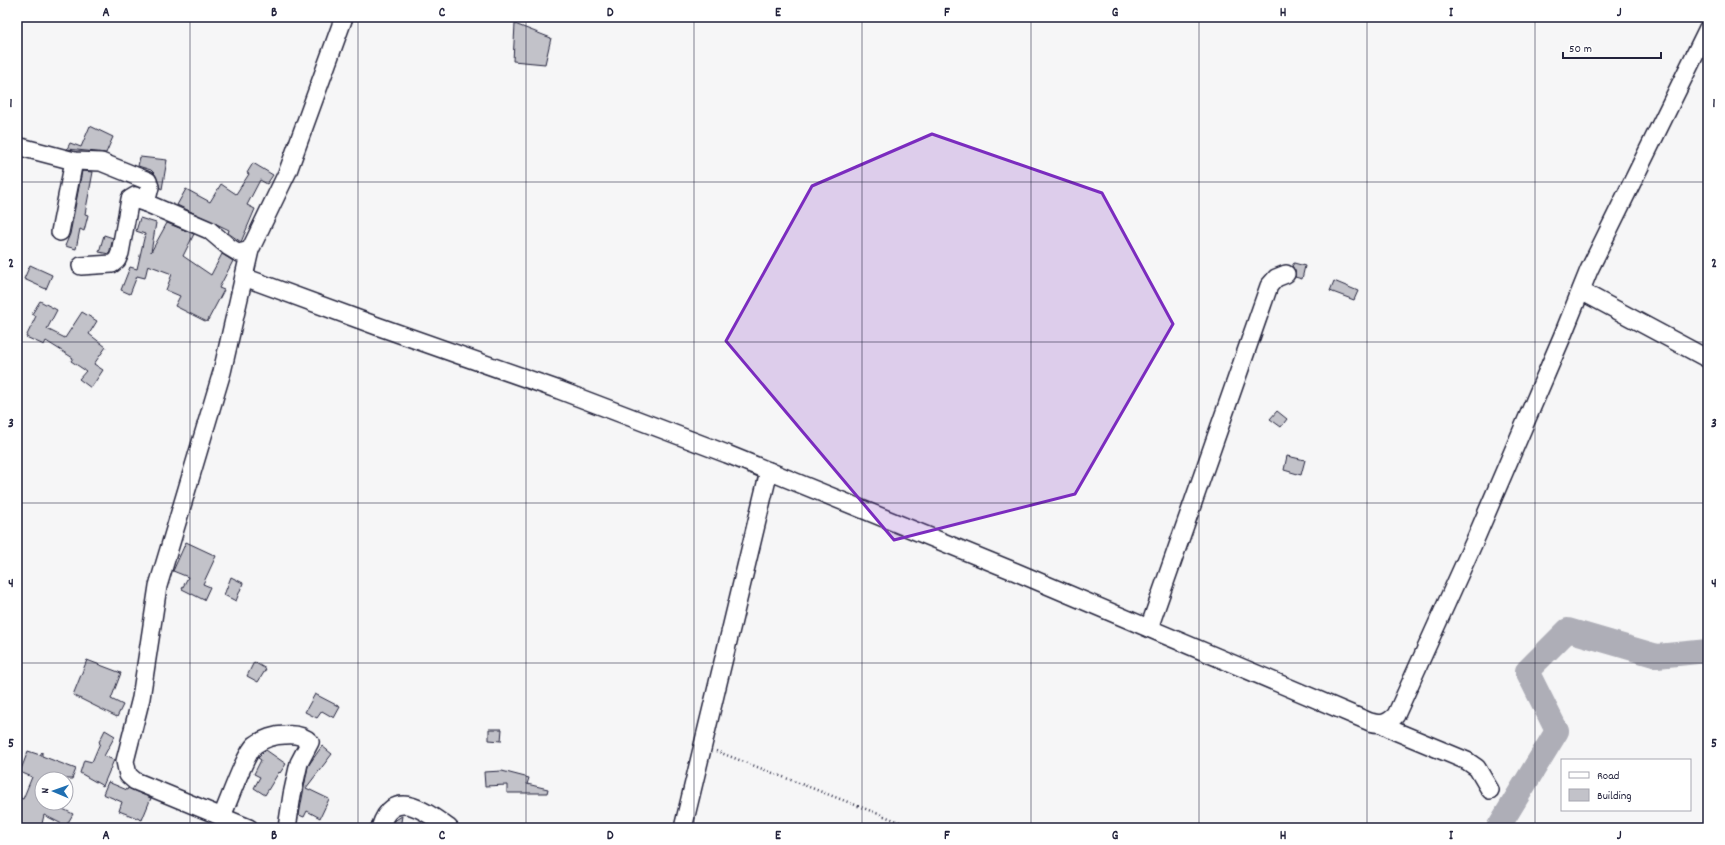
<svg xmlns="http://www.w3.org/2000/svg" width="1725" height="845" font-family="Dekko,sans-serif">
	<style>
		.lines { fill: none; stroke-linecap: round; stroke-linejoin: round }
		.river { stroke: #aeaeb7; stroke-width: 24 }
		.building { fill: #c2c2c9; stroke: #22223b }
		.minor-casing { stroke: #22223b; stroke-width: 20 }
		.path { stroke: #22223b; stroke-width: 2.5; stroke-dasharray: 1 3; stroke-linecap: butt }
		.minor { stroke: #fff; stroke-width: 17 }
		.marked { fill: #7b2cbf; fill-opacity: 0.2; stroke: #7b2cbf; stroke-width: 3; stroke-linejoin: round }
		.grid { fill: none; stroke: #22223b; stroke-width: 1; stroke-opacity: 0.55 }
		.neatline { fill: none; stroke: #22223b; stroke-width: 1.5 }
		.grid-label { font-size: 13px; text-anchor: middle; font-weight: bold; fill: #22223b }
	</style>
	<rect width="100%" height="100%" fill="#f6f6f7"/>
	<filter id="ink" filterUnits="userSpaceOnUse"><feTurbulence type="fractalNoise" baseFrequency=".025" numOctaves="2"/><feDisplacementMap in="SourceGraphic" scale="8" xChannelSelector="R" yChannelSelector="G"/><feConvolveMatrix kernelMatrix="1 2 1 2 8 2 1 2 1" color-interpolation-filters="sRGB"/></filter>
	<g filter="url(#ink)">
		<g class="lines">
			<!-- river -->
			<path class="river" d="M1498 828 1557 731 1527 671 1568 630 1657 656 1708 651"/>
		</g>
		<!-- building -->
		<g class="building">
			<path d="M515 24 551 38 545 64 513 61Z"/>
			<path d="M90 126 113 137 106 153 67 149 70 143 81 147Z"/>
			<path d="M140 157 167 160 162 189 160 188 155 174 151 170 138 166Z"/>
			<path d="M253 163 273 175 267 184 260 180 247 205 255 209 241 242 228 233 229 230 177 205 186 189 210 202 221 184 236 194 249 174 247 173Z"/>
			<path d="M82 171 93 172 85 214 88 215 84 231 80 229 76 249 65 246 70 234Z"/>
			<path d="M140 218 156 223 151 252 167 223 194 234 183 256 211 275 222 254 233 261 219 288 224 290 207 322 175 306 180 296 166 290 172 274 148 265 145 278 137 276 130 294 121 290 130 267 137 269 145 234 136 231Z"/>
			<path d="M104 235 113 238 109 254 99 252Z"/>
			<path d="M1294 263 1305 266 1302 279 1295 277V271L1292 266Z"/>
			<path d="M30 265 52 275 46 289 24 279Z"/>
			<path d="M1334 281 1358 291 1354 300 1330 291Z"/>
			<path d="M40 301 57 310 47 329 65 338 82 312 97 321 89 334 106 347 94 364 103 370 91 388 79 379 86 371 71 361 73 358 46 341 44 345 26 337 36 316 32 314Z"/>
			<path d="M1277 411 1287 419 1281 427 1270 419Z"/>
			<path d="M1287 456 1305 460 1301 475 1284 470Z"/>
			<path d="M186 542 216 556 203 584 210 587 204 600 182 589 188 577 173 571Z"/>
			<path d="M231 577 243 583 236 601 224 595Z"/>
			<path d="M87 660 121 673 111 699 123 705 117 717 73 695Z"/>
			<path d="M254 662 266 669 258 682 247 676Z"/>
			<path d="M315 694 340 707 334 718 322 711 317 718 305 712Z"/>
			<path d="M489 729H502L501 741 489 740Z"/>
			<path d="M105 730 115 736 104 756 114 760 103 786 80 773 84 760 92 762 100 743 99 742Z"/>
			<path d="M322 746 332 754 306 788 329 799 320 818 307 811 304 817 299 815 308 766Z"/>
			<path d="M266 750 286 764 280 773 279 772 265 795 254 788 260 777 254 774 261 760 258 758Z"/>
			<path d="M28 751 40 755 42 752V756L76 769 72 779H42V803H63L61 808 73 814 66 826 44 815 41 828H23L17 826V797L23 799 32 777 20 772Z"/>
			<path d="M502 771 529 778 527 784 548 789 547 793H507V785L485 786 484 772Z"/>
			<path d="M108 782 127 790 128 788 151 798 142 820 119 811 122 802 103 794Z"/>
			<path d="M402 816 400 828 392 827 394 821Z"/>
		</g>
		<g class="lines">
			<!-- minor casing -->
			<g class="minor-casing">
				<g id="minor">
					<path d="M17 146 74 161 101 162 148 181 150 187 146 203 209 230 229 247 239 253 250 250"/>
					<path d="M60 232 74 161"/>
					<path d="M81 266 112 264 117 260 120 253 130 199 135 196 140 201 146 203"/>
					<path d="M244 277 377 326 559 390 727 454 1016 572 1370 722C1381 725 1388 724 1396 715L1475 540 1562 337 1589 270 1708 28"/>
					<path d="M1581 291 1708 359"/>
					<path d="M1149 628 1269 286 1276 278 1286 274"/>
					<path d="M1382 724 1395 731 1467 761 1477 768 1490 790"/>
					<path d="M222 816C229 801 245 754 255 745 263 739 275 735 285 735 294 734 303 735 310 742L299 763 292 795 287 828"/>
					<path d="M249 828 135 781 128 775 125 761 141 698 158 586 222 372 250 250 288 171 344 17"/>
					<path d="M380 828C393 786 425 811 449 828"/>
					<path d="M683 828 769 471"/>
				</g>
			</g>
			<!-- path -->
			<path class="path" d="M716 751 915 828"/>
			<!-- minor -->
			<use href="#minor" class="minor"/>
		</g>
	</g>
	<!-- marked area -->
	<path class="marked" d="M932 134 1102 193 1173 324 1075 494 894 540 726 341 812 186Z"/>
	<!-- grid -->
	<path class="grid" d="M190 17V828M358 17V828M526 17V828M694 17V828M862 17V828M1031 17V828M1199 17V828M1367 17V828M1535 17V828M17 182H1708M17 342H1708M17 503H1708M17 663H1708"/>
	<!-- margin -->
	<rect width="1725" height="845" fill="none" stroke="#fff" stroke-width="44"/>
	<!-- legend -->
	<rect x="1561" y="759" width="130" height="52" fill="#ffffff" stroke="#a7a7b1"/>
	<rect x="1569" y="772" width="20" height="6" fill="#ffffff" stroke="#a7a7b1"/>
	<text x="1597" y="779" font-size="12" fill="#22223b">Road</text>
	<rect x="1569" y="789" width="20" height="12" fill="#c2c2c9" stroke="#a7a7b1"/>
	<text x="1597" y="799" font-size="12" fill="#22223b">Building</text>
	<!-- north arrow -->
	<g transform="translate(54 791) rotate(272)"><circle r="19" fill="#ffffff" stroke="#a7a7b1"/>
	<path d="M0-3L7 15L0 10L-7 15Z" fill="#1f6fb2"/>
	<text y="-6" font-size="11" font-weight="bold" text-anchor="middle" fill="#22223b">N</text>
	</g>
	<!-- scale -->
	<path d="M1563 52v6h98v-6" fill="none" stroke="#22223b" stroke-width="2"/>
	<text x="1569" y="52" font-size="12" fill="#22223b" stroke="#ffffff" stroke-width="3" paint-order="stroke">50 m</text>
	<rect x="22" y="22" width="1681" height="801" class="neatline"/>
	<g class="grid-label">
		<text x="106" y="16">A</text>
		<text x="274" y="16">B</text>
		<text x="442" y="16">C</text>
		<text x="610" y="16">D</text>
		<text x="778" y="16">E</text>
		<text x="947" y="16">F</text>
		<text x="1115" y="16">G</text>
		<text x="1283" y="16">H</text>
		<text x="1451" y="16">I</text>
		<text x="1619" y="16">J</text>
		<text x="11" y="107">1</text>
		<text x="1714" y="107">1</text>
		<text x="11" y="267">2</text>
		<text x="1714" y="267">2</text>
		<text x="11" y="427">3</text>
		<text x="1714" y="427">3</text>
		<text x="11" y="587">4</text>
		<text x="1714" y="587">4</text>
		<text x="11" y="747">5</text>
		<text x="1714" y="747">5</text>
		<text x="106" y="839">A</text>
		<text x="274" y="839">B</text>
		<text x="442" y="839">C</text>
		<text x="610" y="839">D</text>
		<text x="778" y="839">E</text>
		<text x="947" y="839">F</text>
		<text x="1115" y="839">G</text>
		<text x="1283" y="839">H</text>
		<text x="1451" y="839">I</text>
		<text x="1619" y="839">J</text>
	</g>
</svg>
